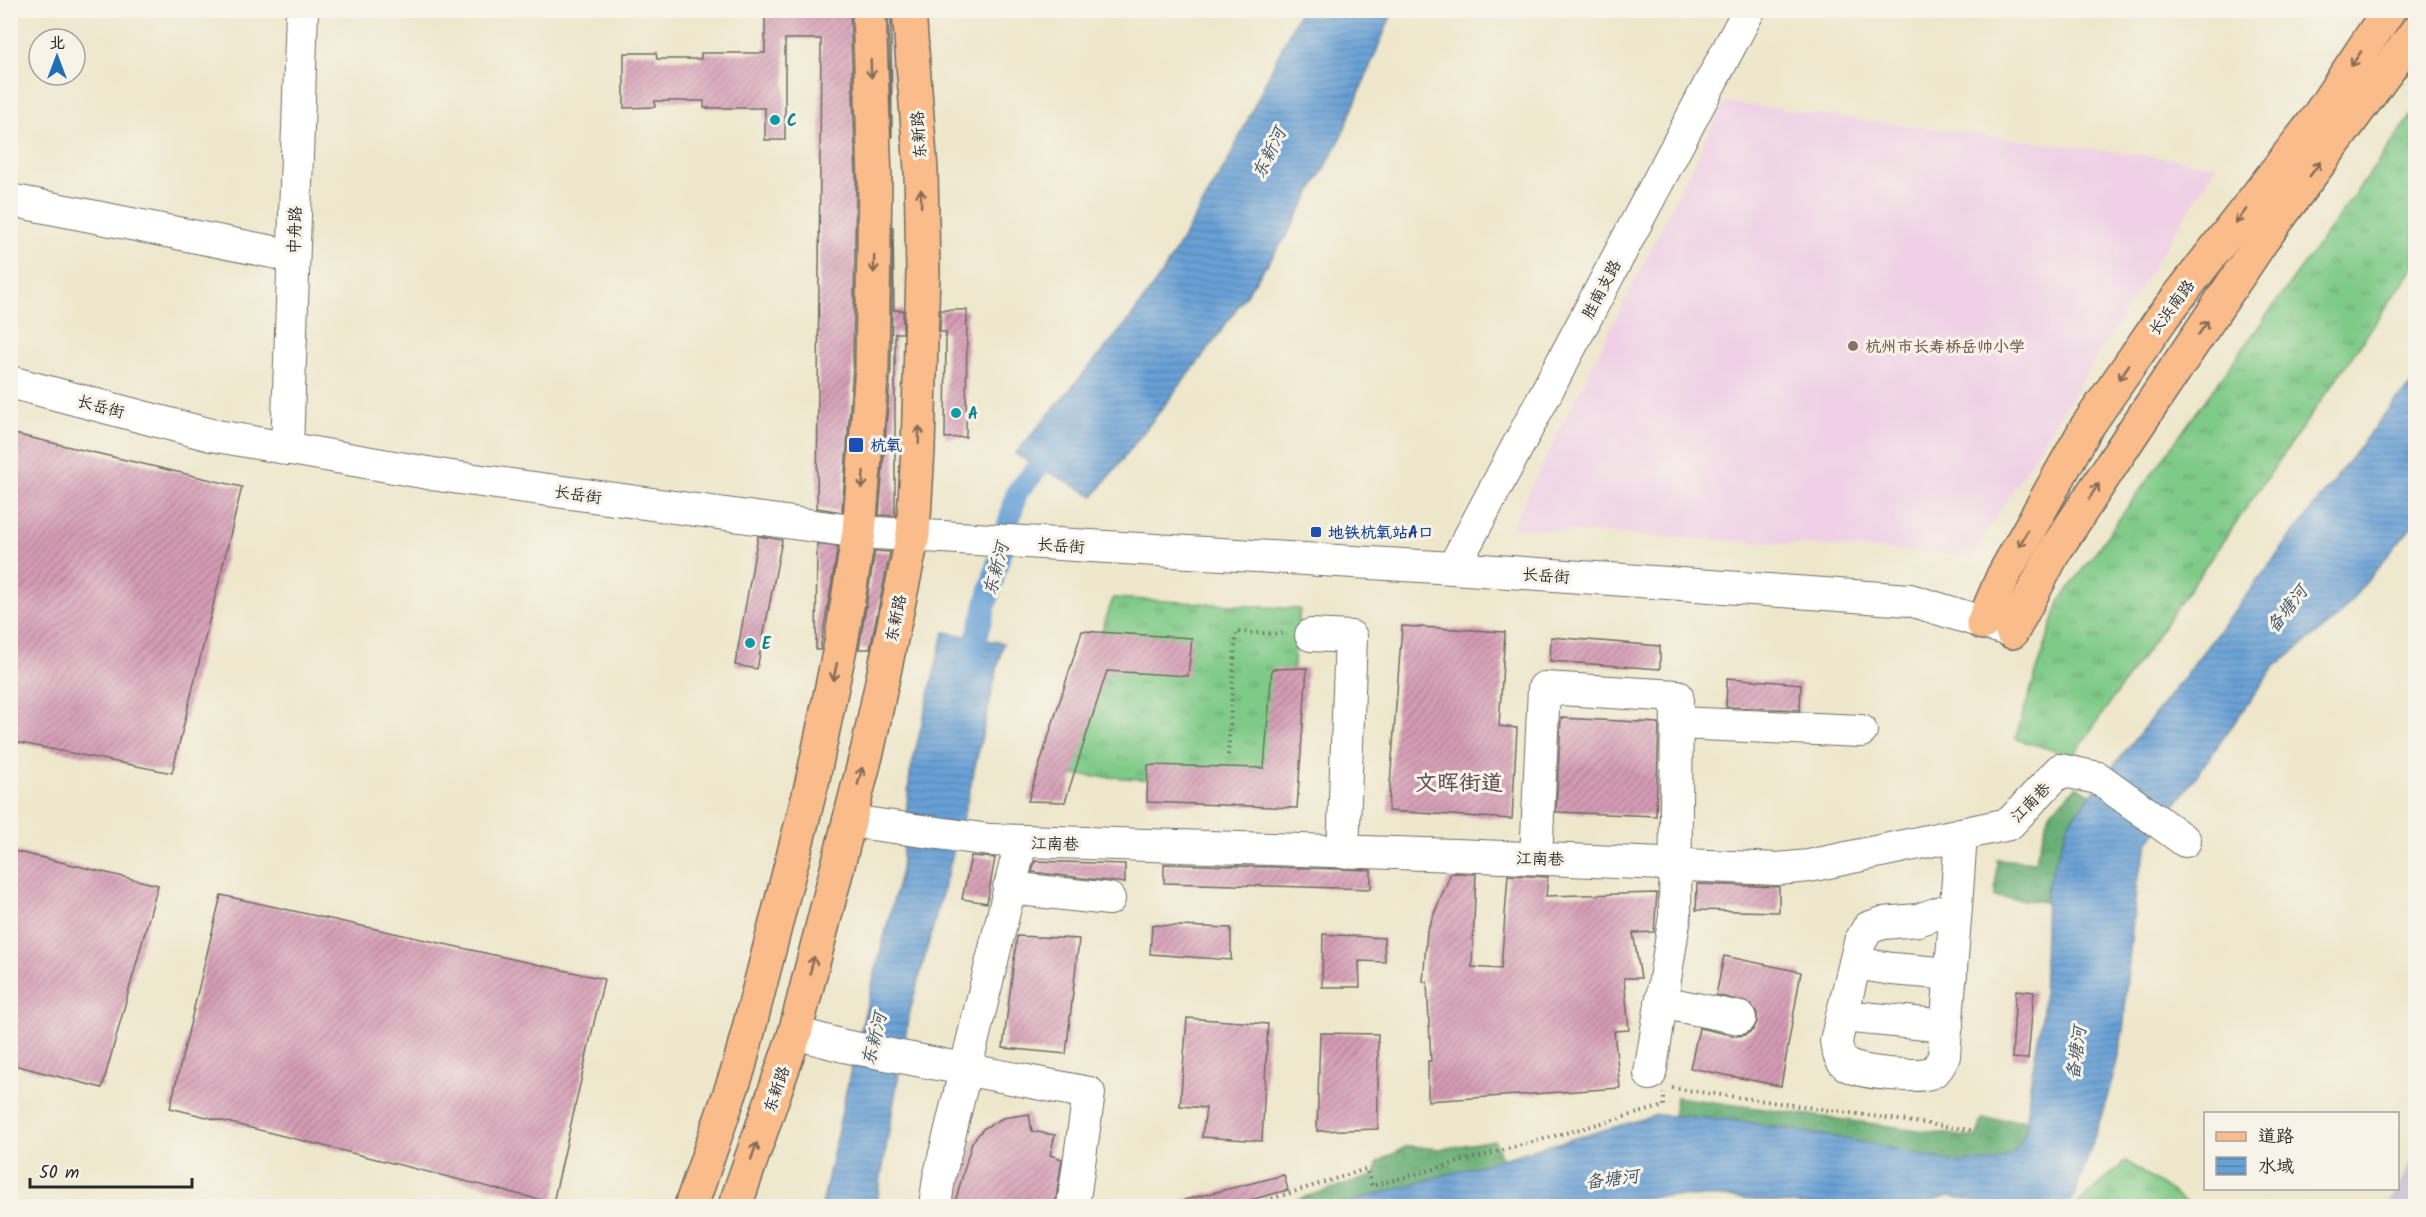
<svg xmlns="http://www.w3.org/2000/svg" width="2426" height="1217" font-family="Kalam,'LXGW WenKai TC',sans-serif">
	<style>
		.built { fill: #efd0e6 }
		.railway { fill: #cdbed2 }
		.grass { fill: url(#grass-tufts); stroke: #547a59; stroke-width: 1.5 }
		.forest { fill: url(#forest-crowns); stroke: #486c50; stroke-width: 1.5 }
		.water { fill: url(#water-rules); stroke: #4a6680; stroke-width: 1.5 }
		.lines { fill: none; stroke-linecap: round; stroke-linejoin: round }
		.canal { stroke: #68a0d6; stroke-width: 22 }
		.building { fill: url(#building-hatch) }
		.minor-casing { stroke: #6f6d63; stroke-width: 34 }
		.major-casing { stroke: #6f6d63; stroke-width: 36 }
		.path { stroke: #6f6d63; stroke-width: 4; stroke-dasharray: 1.5 4.5; stroke-linecap: butt }
		.minor { stroke: #fff; stroke-width: 32 }
		.major { stroke: #f9bc8a; stroke-width: 33 }
		.oneway { stroke: #886c56 }
		.culture-dot { fill: #0f9aa8; stroke: #f7f3e8; stroke-width: 2 }
		.education-dot { fill: #8d6e63; stroke: #f7f3e8; stroke-width: 2 }
		.transit-dot { fill: #1a4fb4; stroke: #f7f3e8; stroke-width: 2 }
		.labels { text-anchor: middle; stroke-width: 6; stroke-linejoin: round; paint-order: stroke }
		.culture-label { font-size: 16px; font-weight: bold; fill: #0d838f; stroke: #f7f3e8; text-anchor: start }
		.street-label { font-size: 16px; fill: #2b2b2b; stroke: #f7f3e8 }
		.education-label { font-size: 16px; font-weight: bold; fill: #785e54; stroke: #f7f3e8; text-anchor: start }
		.transit-label { font-size: 16px; font-weight: bold; fill: #164399; stroke: #f7f3e8; text-anchor: start }
		.water-label { font-size: 18px; font-style: italic; fill: #405467; stroke: #f7f3e8 }
		.district-label { font-size: 22px; font-weight: bold; fill: #66535b; stroke: #f7f3e8 }
	</style>
	<defs>
		<pattern id="grass-tufts" width="24" height="20" patternUnits="userSpaceOnUse" patternTransform="scale(1.5)"><rect width="24" height="20" fill="#7eca87"/><path d="M3 7l-1-3M5 7V3M7 7l1-3M15 17l-1-3M17 17v-4M19 17l1-3" fill="none" stroke="#67a46f"/></pattern>
		<pattern id="forest-crowns" width="20" height="18" patternUnits="userSpaceOnUse" patternTransform="scale(1.5)"><rect width="20" height="18" fill="#66ae74"/><path d="M2 6a3 3 0 1 1 6 0M12 15a3 3 0 1 1 6 0" fill="none" stroke="#548e5f"/></pattern>
		<pattern id="water-rules" width="6" height="5" patternUnits="userSpaceOnUse" patternTransform="scale(1.5)"><rect width="6" height="5" fill="#68a0d6"/><path d="M0 2.5h6" fill="none" stroke="#5683ae"/></pattern>
		<pattern id="building-hatch" width="6" height="6" patternUnits="userSpaceOnUse" patternTransform="scale(1.5)"><rect width="6" height="6" fill="#d59cb5"/><path d="M-1 1l2-2M0 6l6-6M5 7l2-2" fill="none" stroke="#ad7f93"/></pattern>
	</defs>
	<rect width="100%" height="100%" fill="#f7f3e8"/>
	<filter id="ink" filterUnits="userSpaceOnUse"><feTurbulence type="fractalNoise" baseFrequency=".0167" numOctaves="2"/><feDisplacementMap in="SourceGraphic" scale="12" xChannelSelector="R" yChannelSelector="G"/><feConvolveMatrix kernelMatrix="1 2 1 2 8 2 1 2 1" color-interpolation-filters="sRGB"/></filter>
	<filter id="wash" filterUnits="userSpaceOnUse"><feTurbulence type="fractalNoise" baseFrequency=".008" numOctaves="4" result="noise"/><feDisplacementMap in="SourceGraphic" scale="24" xChannelSelector="R" yChannelSelector="G"/><feGaussianBlur stdDeviation="1.35" result="paint"/><feColorMatrix in="noise" values="0 0 0 0 0 0 0 0 0 0 0 0 0 0 0 0 0 1.4 0 .05"/><feComposite in="paint" operator="in"/></filter>
	<g filter="url(#wash)">
		<rect width="100%" height="100%" fill="#eee7cc"/>
		<!-- built -->
		<path class="built" d="M1724 102 2217 165 1972 555 1511 528Z"/>
		<!-- railway -->
		<path class="railway" d="M2415 1155V1206H2387L2398 1188Z"/>
		<!-- grass -->
		<g class="grass">
			<path d="M2415 111V266L2073 756 2015 739 2059 602Z"/>
			<path d="M1113 598 1300 609 1280 787 1054 774Z"/>
			<path d="M2126 1161 2191 1206H2075Z"/>
		</g>
		<!-- forest -->
		<g class="forest">
			<path d="M2077 786 2091 795 2069 822 2046 890V902L1995 897 1997 859 2035 862 2049 813Z"/>
			<path d="M1676 1097 1977 1138 1982 1119 2027 1120 2026 1132 2014 1152 1995 1162H1955L1851 1140 1728 1119 1673 1116Z"/>
			<path d="M1494 1140 1503 1159 1335 1206H1275L1376 1175 1377 1163 1407 1146 1441 1149Z"/>
		</g>
		<!-- water -->
		<g class="water">
			<path d="M1300 10 1393 11 1339 142 1285 238 1212 344 1094 496 1015 454 1130 319 1163 272 1228 161Z"/>
			<path d="M2415 380V522L2337 618 2274 667 2149 842 2137 881 2125 998C2127 1055 2092 1140 2075 1196L2066 1206H1981L1980 1203 1949 1196 1929 1202 1926 1206H1813L1722 1197 1654 1196 1620 1206H1335L1657 1115 1728 1119 1851 1140 1955 1162H1995L2014 1152 2026 1132 2030 1085 2043 1010 2046 890 2069 822 2170 695 2383 416Z"/>
			<path d="M944 632 1003 643 967 802 909 1015 876 1206H822L850 1073 901 870 910 773Z"/>
		</g>
		<g class="lines">
			<!-- canal -->
			<path class="canal" d="M969 666 1017 492 1058 445"/>
		</g>
		<g id="blocks">
			<!-- building -->
			<g class="building">
				<path d="M821 10H850L856 180 853 366 842 512 817 508 821 39H785V140H765V108H704V101H655V107L624 108V53H656L657 59H701V53H765V16L821 14Z"/>
				<path d="M888 10H890L891 25 892 138Z"/>
				<path d="M893 226 894 310H903V333H895V516L879 515 891 368Z"/>
				<path d="M941 310H967L966 437 945 438 946 332H940Z"/>
				<path d="M10 433 242 487 172 773 10 741Z"/>
				<path d="M758 536 782 540 757 669 735 665Z"/>
				<path d="M817 544 838 547 820 650H816Z"/>
				<path d="M875 551 890 552 870 649H859Z"/>
				<path d="M1402 626 1505 632 1499 726 1517 728 1512 819 1388 811Z"/>
				<path d="M1082 631 1192 638 1188 676 1107 671 1065 802 1028 801Z"/>
				<path d="M1551 637 1660 646V669L1550 661Z"/>
				<path d="M1307 668 1297 808 1147 802 1148 765 1264 768 1272 669Z"/>
				<path d="M1727 678 1801 684 1800 710 1726 707Z"/>
				<path d="M1561 718 1659 723 1656 816 1556 812Z"/>
				<path d="M10 850 158 885 102 1088 10 1064Z"/>
				<path d="M971 856 995 858 987 903 962 899Z"/>
				<path d="M1035 861 1125 864V883L1032 872Z"/>
				<path d="M1164 864 1371 870V889L1164 883Z"/>
				<path d="M1451 873 1476 874 1472 967 1501 969 1508 875 1548 877 1546 896 1657 893 1654 932 1633 933 1641 978H1624L1629 1030 1614 1031 1620 1088 1428 1101V1061H1431L1427 982H1423L1427 931Z"/>
				<path d="M1697 884 1779 887V912L1696 910Z"/>
				<path d="M221 895 604 979 553 1203 170 1108Z"/>
				<path d="M1152 925 1231 928V960L1150 954Z"/>
				<path d="M1323 934 1384 938 1385 962 1359 961 1360 987H1322Z"/>
				<path d="M1017 936 1079 939 1066 1054 1003 1048Z"/>
				<path d="M1724 956 1801 972 1781 1086 1690 1068 1699 1028 1736 1036 1745 1035 1753 1030 1757 1022V1013L1751 1004 1716 995Z"/>
				<path d="M2016 990 2034 992 2028 1059 2012 1058Z"/>
				<path d="M1187 1018 1268 1024 1262 1141 1202 1137 1206 1108 1180 1106Z"/>
				<path d="M1320 1033 1378 1034V1129L1317 1131Z"/>
				<path d="M1029 1114 1032 1131 1055 1135 1050 1155 1062 1159 1055 1206H954L972 1142 984 1128 1003 1118Z"/>
				<path d="M1284 1175 1288 1190 1227 1206H1185L1184 1200Z"/>
			</g>
		</g>
	</g>
	<g filter="url(#ink)">
		<use href="#blocks" fill-opacity="0" stroke="#6f6d63" stroke-width="1.5"/>
		<g class="lines">
			<!-- minor casing -->
			<g class="minor-casing">
				<g id="minor">
					<path d="M10 200 293 256"/>
					<path d="M10 382 211 435 445 476 859 532 1453 568 1910 600 2008 630"/>
					<path d="M287 449 302 10"/>
					<path d="M1453 568 1749 10"/>
					<path d="M1311 635 1351 637 1343 852"/>
					<path d="M1677 723 1861 731"/>
					<path d="M849 821 990 840 1456 855 1778 869 1809 866 2009 824 2060 770 2098 778 2185 841"/>
					<path d="M1536 858 1544 688 1677 696 1675 916 1650 1074"/>
					<path d="M1009 888 1109 899"/>
					<path d="M1956 907 1944 1056C1941 1063 1937 1071 1930 1073 1916 1078 1859 1073 1847 1065 1839 1060 1837 1049 1836 1041L1860 942 1868 928 1883 923 1918 920 1956 907 1961 834"/>
					<path d="M1855 963 1892 969 1951 974"/>
					<path d="M1661 1002 1740 1018"/>
					<path d="M1842 1016 1947 1026"/>
					<path d="M795 1033 844 1046 1089 1093 1073 1206"/>
					<path d="M935 1206 939 1178 1021 842"/>
				</g>
			</g>
			<!-- major casing -->
			<g class="major-casing">
				<g id="major">
					<path d="M1983 623 2003 576 2086 428 2162 318 2315 121 2389 10"/>
					<path d="M2012 632 2054 552 2131 435 2263 239 2416 32"/>
					<path d="M691 1206 739 1067 812 783 841 643 859 532 872 367 875 180 869 10"/>
					<path d="M735 1206 795 1033 868 748 913 535 918 449 923 272 921 170 909 10"/>
				</g>
			</g>
			<!-- path -->
			<g class="path">
				<path d="M1228 755 1236 632 1287 634"/>
				<path d="M1672 1088 1971 1130"/>
				<path d="M1249 1206 1366 1169 1372 1186 1664 1106V1093"/>
			</g>
			<!-- minor -->
			<use href="#minor" class="minor"/>
			<!-- major -->
			<use href="#major" class="major"/>
		</g>
		<!-- one-way arrows -->
		<defs><path id="oneway-shaft" d="M-6 0H5M1.5-3L5.5 0L1.5 3" fill="none" stroke-width="1.6" stroke-linecap="round" stroke-linejoin="round" transform="scale(1.5)"/></defs>
		<g class="oneway">
			<use href="#oneway-shaft" transform="translate(2356 59) rotate(124)"/>
			<use href="#oneway-shaft" transform="translate(871 69) rotate(88)"/>
			<use href="#oneway-shaft" transform="translate(2315 169) rotate(-54)"/>
			<use href="#oneway-shaft" transform="translate(921 198) rotate(-91)"/>
			<use href="#oneway-shaft" transform="translate(2241 216) rotate(128)"/>
			<use href="#oneway-shaft" transform="translate(874 264) rotate(91)"/>
			<use href="#oneway-shaft" transform="translate(2203 328) rotate(-56)"/>
			<use href="#oneway-shaft" transform="translate(2124 372) rotate(124)"/>
			<use href="#oneway-shaft" transform="translate(919 435) rotate(-88)"/>
			<use href="#oneway-shaft" transform="translate(863 480) rotate(94)"/>
			<use href="#oneway-shaft" transform="translate(2094 491) rotate(-57)"/>
			<use href="#oneway-shaft" transform="translate(2023 539) rotate(118)"/>
			<use href="#oneway-shaft" transform="translate(835 672) rotate(102)"/>
			<use href="#oneway-shaft" transform="translate(860 776) rotate(-75)"/>
			<use href="#oneway-shaft" transform="translate(812 965) rotate(-76)"/>
			<use href="#oneway-shaft" transform="translate(754 1151) rotate(-71)"/>
		</g>
	</g>
	<!-- markers -->
	<g class="culture-dot">
		<circle cx="775" cy="120" r="6"/>
		<circle cx="956" cy="413" r="6"/>
		<circle cx="750" cy="643" r="6"/>
	</g>
	<circle class="education-dot" cx="1853" cy="346" r="6"/>
	<g class="transit-dot">
		<rect x="848" y="437" width="16" height="16" rx="3"/>
		<rect x="1310" y="526" width="12" height="12" rx="3"/>
	</g>
	<g class="labels">
		<!-- culture labels -->
		<g class="culture-label">
			<text x="787" y="126">C</text>
			<text x="968" y="419">A</text>
			<text x="762" y="649">E</text>
		</g>
		<!-- street labels -->
		<g class="street-label">
			<text transform="translate(918 135) rotate(-94)" y="6">东新路</text>
			<text transform="translate(294 230) rotate(-88)" y="6">中舟路</text>
			<text transform="translate(1601 289) rotate(-62)" y="6">胜南支路</text>
			<text transform="translate(2171 307) rotate(-53)" y="6">长浜南路</text>
			<text transform="translate(101 406) rotate(15)" y="6">长岳街</text>
			<text transform="translate(578 494) rotate(8)" y="6">长岳街</text>
			<text transform="translate(1061 545) rotate(4)" y="6">长岳街</text>
			<text transform="translate(1546 575) rotate(4)" y="6">长岳街</text>
			<text transform="translate(895 618) rotate(-78)" y="6">东新路</text>
			<text transform="translate(2030 802) rotate(-45)" y="6">江南巷</text>
			<text transform="translate(1055 843) rotate(2)" y="6">江南巷</text>
			<text transform="translate(1540 858) rotate(2)" y="6">江南巷</text>
			<text transform="translate(776 1089) rotate(-71)" y="6">东新路</text>
		</g>
		<!-- education labels -->
		<g class="education-label">
			<text x="1865" y="352">杭州市长寿桥岳帅小学</text>
		</g>
		<!-- transit labels -->
		<g class="transit-label">
			<text x="870" y="451">杭氧</text>
			<text x="1328" y="538">地铁杭氧站A口</text>
		</g>
		<!-- water labels -->
		<g class="water-label">
			<text transform="translate(1269 153) rotate(-64)" y="6">东新河</text>
			<text transform="translate(996 569) rotate(-75)" y="6">东新河</text>
			<text transform="translate(2287 609) rotate(-52)" y="6">备塘河</text>
			<text transform="translate(874 1039) rotate(-76)" y="6">东新河</text>
			<text transform="translate(2076 1053) rotate(-82)" y="6">备塘河</text>
			<text transform="translate(1612 1179) rotate(-7)" y="6">备塘河</text>
		</g>
		<!-- district labels -->
		<g class="district-label">
			<text x="1459" y="790">文晖街道</text>
		</g>
	</g>
	<!-- margin -->
	<rect width="2426" height="1217" fill="none" stroke="#f7f3e8" stroke-width="36"/>
	<!-- legend -->
	<rect x="2204" y="1112" width="195" height="78" fill="#f7f3e8" stroke="#a5a39c" stroke-width="1.5"/>
	<rect x="2216" y="1132" width="30" height="9" fill="#f9bc8a" stroke="#a5a39c" stroke-width="1.5"/>
	<text x="2258" y="1142" font-size="18" fill="#2b2b2b">道路</text>
	<rect x="2216" y="1157" width="30" height="18" fill="url(#water-rules)" stroke="#a5a39c" stroke-width="1.5"/>
	<text x="2258" y="1172" font-size="18" fill="#2b2b2b">水域</text>
	<!-- north arrow -->
	<g transform="translate(57 57)"><circle r="28" fill="#f7f3e8" stroke="#a5a39c" stroke-width="1.5"/>
	<path d="M0-4.5L10 22L0 15L-10 22Z" fill="#1f6fb2"/>
	<text y="-9" font-size="16" font-weight="bold" text-anchor="middle" fill="#2b2b2b">北</text>
	</g>
	<!-- scale -->
	<path d="M30 1178v9h162v-9" fill="none" stroke="#2b2b2b" stroke-width="3"/>
	<text x="39" y="1178" font-size="18" fill="#2b2b2b" stroke="#f7f3e8" stroke-width="4.5" paint-order="stroke">50 m</text>
</svg>
